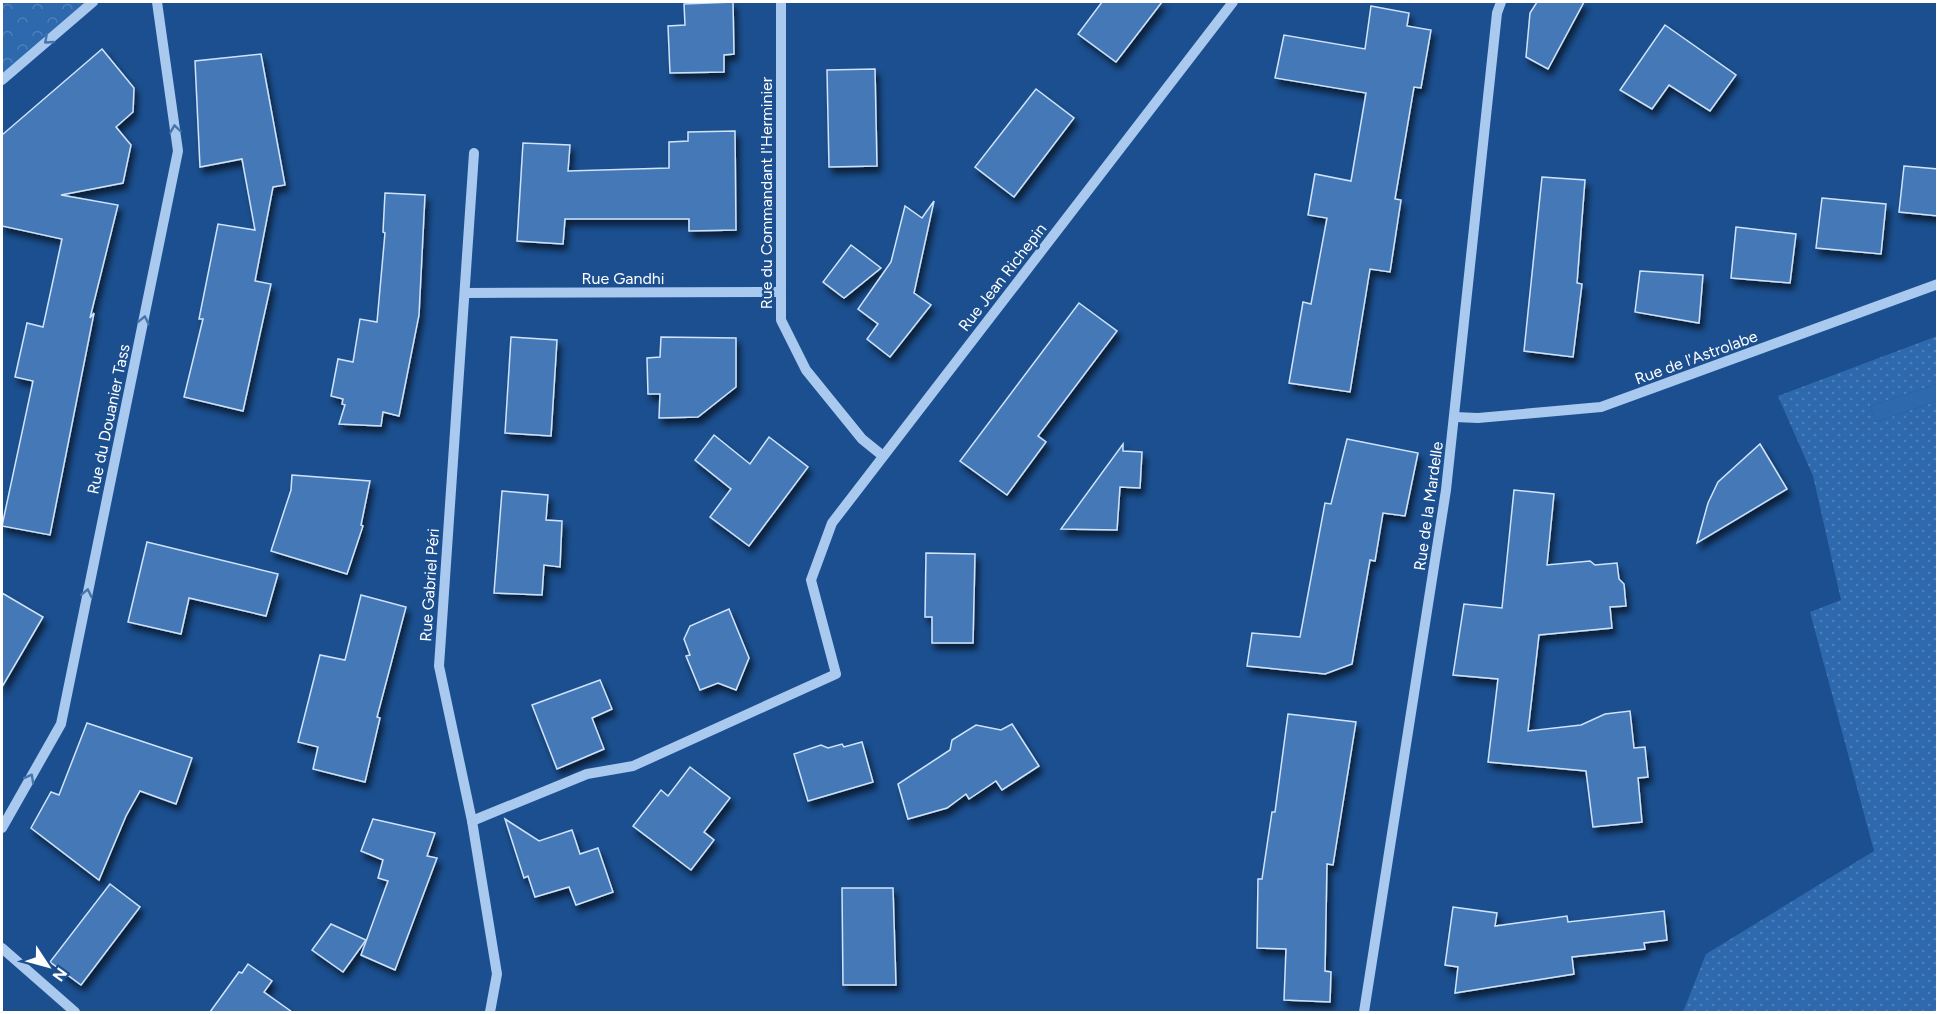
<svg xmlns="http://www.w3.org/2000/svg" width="1939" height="1014" font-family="Figtree,sans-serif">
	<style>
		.grass { fill: url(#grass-dots) }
		.forest { fill: url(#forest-crowns) }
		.pitch { fill: #2e69ad }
		.building { fill: #4478b7; stroke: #cfe3fa; stroke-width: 1.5; filter: url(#shadow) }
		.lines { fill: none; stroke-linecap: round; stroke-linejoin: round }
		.minor { stroke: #a9c9ee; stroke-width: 10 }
		.oneway { stroke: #4674ac }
		.labels { text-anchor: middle; stroke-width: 4.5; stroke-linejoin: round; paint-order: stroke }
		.street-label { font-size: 16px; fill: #fff; stroke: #1b4f8f }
	</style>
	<defs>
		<pattern id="grass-dots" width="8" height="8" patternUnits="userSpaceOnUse" patternTransform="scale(1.5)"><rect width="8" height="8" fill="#2e69ad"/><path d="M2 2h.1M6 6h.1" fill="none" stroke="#4d80b9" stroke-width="1.8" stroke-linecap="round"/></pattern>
		<pattern id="forest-crowns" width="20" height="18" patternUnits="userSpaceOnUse" patternTransform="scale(1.5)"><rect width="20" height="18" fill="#2e69ad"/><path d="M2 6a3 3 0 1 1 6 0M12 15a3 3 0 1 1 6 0" fill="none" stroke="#4d80b9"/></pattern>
		<filter id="shadow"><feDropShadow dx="3.5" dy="6" stdDeviation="3" flood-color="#0009"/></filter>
	</defs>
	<rect width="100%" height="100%" fill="#1b4f8f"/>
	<!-- grass -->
	<path class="grass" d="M1937 336V384L1870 406 1876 422 1937 401V1012H1683L1706 954 1874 851 1810 612 1841 600 1813 476 1778 396Z"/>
	<!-- forest -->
	<path class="forest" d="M2 2H93L2 80Z"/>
	<!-- pitch -->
	<path class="pitch" d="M1937 384V401L1876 422 1870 406Z"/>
	<!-- building -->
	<g class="building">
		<path d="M733 2 734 54 724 55V72L670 73 668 26 685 25 684 4Z"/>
		<path d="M1102 2H1162L1116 62 1078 34Z"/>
		<path d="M1537 2H1584L1548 69 1526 57 1530 13Z"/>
		<path d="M1371 6 1409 13 1407 26 1431 30 1421 88 1414 87 1395 199 1401 200 1390 272 1370 269 1350 392 1289 383 1303 302 1311 304 1327 218 1308 215 1315 174 1351 181 1366 93 1275 78 1284 35 1365 49Z"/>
		<path d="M1665 25 1736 75 1710 111 1669 85 1652 109 1620 90Z"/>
		<path d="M102 49 134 88 133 112 116 127 131 145 123 183 61 195 118 205 90 318 94 313 50 535 2 526 33 381 15 377 27 323 43 327 62 239 2 226V135Z"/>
		<path d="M261 54 285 185 273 187 255 281 271 284 243 411 184 397 203 319H199L218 224 255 230 242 159 200 167 195 61Z"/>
		<path d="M875 69 877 166 829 167 827 70Z"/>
		<path d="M1036 89 1074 118 1014 197 975 167Z"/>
		<path d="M735 131 736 230 689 231V219H565L563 244 517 241 523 143 570 145 568 171 669 168V142L688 141V132Z"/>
		<path d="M1904 166 1938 169V216L1899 212Z"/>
		<path d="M1542 177 1585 180 1577 283 1582 284 1573 357 1524 351Z"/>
		<path d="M385 193 425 195 419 315 399 416 383 412 381 426 339 424 345 405 342 404 343 399 331 396 338 359 353 362 360 319 377 322 385 233 383 232Z"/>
		<path d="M1822 198 1886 204 1881 254 1816 248Z"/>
		<path d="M934 201 914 293 931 305 890 357 867 339 878 324 858 309 891 262 905 206 922 218Z"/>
		<path d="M1736 227 1796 234 1790 283 1731 278Z"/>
		<path d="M851 245 881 268 844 298 823 282Z"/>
		<path d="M1640 271 1703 275 1699 323 1635 312Z"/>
		<path d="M1079 303 1117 331 1038 436 1046 442 1007 495 960 461Z"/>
		<path d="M511 337 557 340 551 436 505 433Z"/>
		<path d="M661 337 736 338V387L698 417 659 418 660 394H648L647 358 660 357Z"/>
		<path d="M714 435 750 464 769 437 808 467 749 546 710 517 731 489 695 460Z"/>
		<path d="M1347 439 1418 453 1405 516 1383 513 1375 561 1370 560 1352 664 1325 674 1247 666 1252 633 1300 637 1325 503 1331 504Z"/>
		<path d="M1123 444V451L1142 452 1140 488 1120 487 1117 530 1061 529Z"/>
		<path d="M1760 444 1787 489 1697 543 1708 503 1718 482Z"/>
		<path d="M292 475 370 481 361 525 363 526 347 574 271 551 291 490Z"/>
		<path d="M1514 490 1554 494 1547 565 1590 561 1595 565 1617 563 1619 579 1624 584 1626 606 1610 607 1612 628 1539 635 1528 731 1581 725 1605 714 1630 711 1634 748 1645 747 1648 777 1638 778 1642 822 1593 827 1586 771 1488 762 1498 679 1453 675 1464 604 1502 608Z"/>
		<path d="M502 491 548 495 546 520 562 521 560 567 544 565 542 595 494 593Z"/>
		<path d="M147 542 278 574 266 616 189 598 181 634 128 622Z"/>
		<path d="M926 553 975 554 973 643H932V617H925Z"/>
		<path d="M2 593 43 617 2 687Z"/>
		<path d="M361 595 406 607 377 717 380 718 365 782 313 769 318 747 298 742 320 655 345 660Z"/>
		<path d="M729 609 749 658 736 690 718 683 700 690 686 656 690 655 684 639 690 626Z"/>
		<path d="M600 680 612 709 592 718 604 749 557 769 532 705Z"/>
		<path d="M1288 714 1356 722 1333 865 1327 864 1325 971 1331 972 1330 1002 1284 1000 1286 949 1257 948 1258 879H1262L1272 812H1275Z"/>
		<path d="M87 723 192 758 176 804 140 791 126 816 99 880 31 828 51 792 59 795Z"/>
		<path d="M1012 724 1039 766 1002 790 996 781 969 799 966 794 947 808 908 819 898 784 950 750 952 740 976 725 1001 730Z"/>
		<path d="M862 742 873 782 808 801 794 754 821 745 828 748 842 744 844 747Z"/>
		<path d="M690 767 730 798 704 832 714 840 691 870 633 826 661 790 668 796Z"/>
		<path d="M373 819 435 833 427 856 437 858 395 970 361 955 388 881 378 878 383 860 361 851Z"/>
		<path d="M505 819 539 841 572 830 580 854 598 848 613 892 576 905 569 887 535 897 528 876 524 878Z"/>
		<path d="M110 884 140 907 81 985 50 962Z"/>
		<path d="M842 888H893L896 985H843Z"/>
		<path d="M1453 907 1497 913 1495 926 1567 916 1568 922 1664 911 1667 940 1644 943 1645 949 1572 957 1574 974 1455 993 1458 967 1445 965Z"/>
		<path d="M331 924 366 940 343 972 312 950Z"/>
		<path d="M248 964 272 981 264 992 292 1012H210L239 972 242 973Z"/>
	</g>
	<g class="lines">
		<!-- minor -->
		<g class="minor">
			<path d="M781 2V320L806 370 862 439 883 456"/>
			<path d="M2 80 93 2"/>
			<path d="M474 153 439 666 472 821 497 974 490 1012"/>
			<path d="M465 293 781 292"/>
			<path d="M1455 417 1478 418 1601 407 1938 284"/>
			<path d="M472 821 587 774 633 766 836 674 811 580 832 523 1233 2"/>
			<path d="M2 828 61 724 178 151 157 2"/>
			<path d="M2 948 75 1012"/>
			<path d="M1364 1012 1446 490 1497 13 1501 2"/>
		</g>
	</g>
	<!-- one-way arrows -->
	<defs><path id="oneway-chevron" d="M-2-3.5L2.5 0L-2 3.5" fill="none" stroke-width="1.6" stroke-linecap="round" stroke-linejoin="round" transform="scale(1.5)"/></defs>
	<g class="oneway">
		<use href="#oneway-chevron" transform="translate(48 40) rotate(139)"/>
		<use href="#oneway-chevron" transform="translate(175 129) rotate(-98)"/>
		<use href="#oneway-chevron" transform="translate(144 320) rotate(-78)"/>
		<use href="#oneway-chevron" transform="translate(87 593) rotate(-78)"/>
		<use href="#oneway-chevron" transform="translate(30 778) rotate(-61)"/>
	</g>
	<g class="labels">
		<!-- street labels -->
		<g class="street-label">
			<text transform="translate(766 193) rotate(-90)" y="6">Rue du Commandant l'Herminier</text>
			<text transform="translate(1002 277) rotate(-52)" y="6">Rue Jean Richepin</text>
			<text x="623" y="284">Rue Gandhi</text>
			<text transform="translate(1696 357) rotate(-20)" y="6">Rue de l'Astrolabe</text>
			<text transform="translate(108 419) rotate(-78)" y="6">Rue du Douanier Tass</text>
			<text transform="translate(1428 506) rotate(-82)" y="6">Rue de la Mardelle</text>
			<text transform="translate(429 585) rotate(-86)" y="6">Rue Gabriel Péri</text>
		</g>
	</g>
	<!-- border -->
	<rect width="1939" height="1014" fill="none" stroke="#ffffff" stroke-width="6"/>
	<!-- north arrow -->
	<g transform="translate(48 966) rotate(126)" stroke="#1b4f8f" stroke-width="4.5" paint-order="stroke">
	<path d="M0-4.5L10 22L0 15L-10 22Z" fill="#ffffff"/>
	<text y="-9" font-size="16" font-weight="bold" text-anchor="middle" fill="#ffffff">N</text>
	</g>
</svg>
